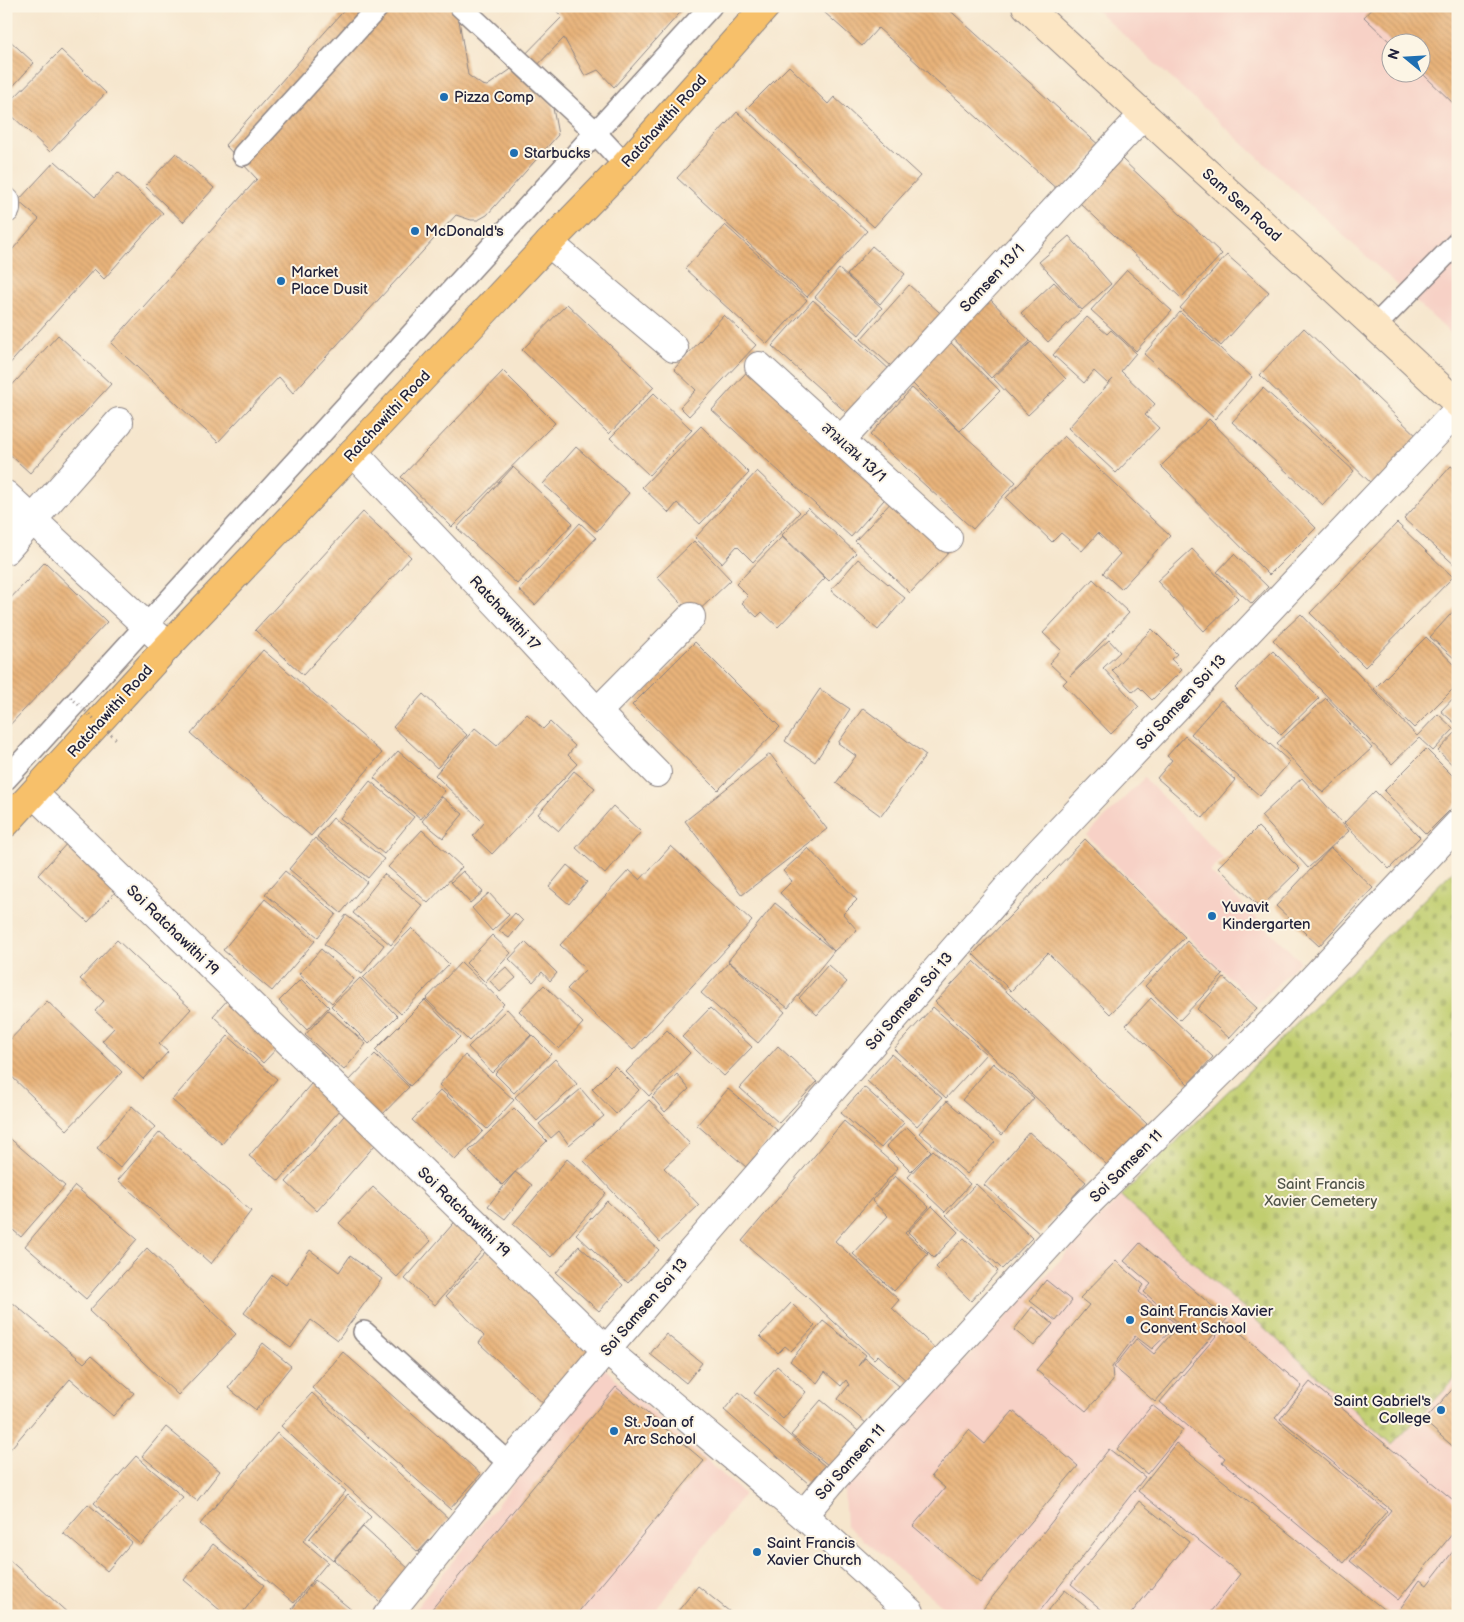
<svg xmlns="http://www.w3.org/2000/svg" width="1464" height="1622" font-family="'Balsamiq Sans','Playpen Sans Thai',sans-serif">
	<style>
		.built { fill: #f7d1c6; fill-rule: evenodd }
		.cemetery { fill: url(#cemetery-stones); stroke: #727856 }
		.building { fill: url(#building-back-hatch) }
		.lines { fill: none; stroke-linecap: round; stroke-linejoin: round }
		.service-casing { stroke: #8c8484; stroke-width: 24 }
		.minor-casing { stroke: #8c8484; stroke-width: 30 }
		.secondary-casing { stroke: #8c8484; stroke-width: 30 }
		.primary-casing { stroke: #8c8484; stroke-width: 30 }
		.service { stroke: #fff; stroke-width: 21 }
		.minor { stroke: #fff; stroke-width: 28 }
		.secondary { stroke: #fce6c4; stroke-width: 28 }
		.primary { stroke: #f7c06b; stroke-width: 28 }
		.path-bridge { stroke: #8c8484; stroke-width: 3; stroke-dasharray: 1 4; stroke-linecap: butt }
		.poi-dot { fill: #1f6fb2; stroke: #fcf5e5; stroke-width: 2 }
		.labels { text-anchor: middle; stroke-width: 4; stroke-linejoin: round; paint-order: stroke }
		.poi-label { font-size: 15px; fill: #22223b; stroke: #fcf5e5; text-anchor: start }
		.street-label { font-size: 15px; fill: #22223b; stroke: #fcf5e5 }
		.park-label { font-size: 15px; fill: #52564b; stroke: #fcf5e5 }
	</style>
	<defs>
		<pattern id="cemetery-stones" width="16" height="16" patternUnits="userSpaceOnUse" patternTransform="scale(1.25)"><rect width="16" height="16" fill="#c1ce70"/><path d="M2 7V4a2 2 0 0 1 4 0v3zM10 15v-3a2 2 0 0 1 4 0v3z" fill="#a6b162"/></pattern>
		<pattern id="building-back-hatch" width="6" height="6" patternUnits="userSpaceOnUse" patternTransform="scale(1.25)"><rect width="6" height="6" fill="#e8b37a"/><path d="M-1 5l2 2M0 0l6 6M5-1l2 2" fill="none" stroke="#c79a6a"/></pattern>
	</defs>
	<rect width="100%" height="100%" fill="#fcf5e5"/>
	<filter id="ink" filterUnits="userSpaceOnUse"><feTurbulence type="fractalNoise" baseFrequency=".02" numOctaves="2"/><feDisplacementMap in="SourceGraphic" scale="10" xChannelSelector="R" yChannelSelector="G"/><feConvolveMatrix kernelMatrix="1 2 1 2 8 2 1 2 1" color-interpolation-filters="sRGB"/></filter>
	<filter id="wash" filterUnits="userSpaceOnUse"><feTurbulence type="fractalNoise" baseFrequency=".0096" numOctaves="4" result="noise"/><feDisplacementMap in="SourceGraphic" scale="20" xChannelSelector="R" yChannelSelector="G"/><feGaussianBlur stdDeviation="1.12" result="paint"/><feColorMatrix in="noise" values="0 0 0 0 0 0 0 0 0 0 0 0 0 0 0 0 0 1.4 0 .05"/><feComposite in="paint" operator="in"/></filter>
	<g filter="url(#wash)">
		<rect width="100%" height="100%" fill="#f6e6cd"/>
		<!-- built -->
		<g class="built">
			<path d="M1092 6H1458V340ZM1392 42H1422V72H1392Z"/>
			<path d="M1144 778 1223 858 1210 872 1300 961 1257 1005 1087 836Z"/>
			<path d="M1121 1196 1392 1445 1458 1376V1616H942L947 1610 846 1525 844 1489Z"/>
			<path d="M604 1368 744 1494 651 1616H410Z"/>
		</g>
		<!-- cemetery -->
		<path class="cemetery" d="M1458 866V1376L1392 1445 1121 1196Z"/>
		<g id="blocks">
			<!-- building -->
			<g class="building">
				<path d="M348 6H454L459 20 468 75 482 85 487 86 510 70 562 17 552 6H686L614 87 598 70 585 76 564 38 526 77 547 92 553 108 558 135 487 215 478 220H471L456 215 293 393 279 377 218 442 111 343 257 179 225 145Z"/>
				<path d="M829 6H945L1101 147 1060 192 878 28 862 46 824 12Z"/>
				<path d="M1374 6H1458V108L1422 73V42H1392V44L1364 17Z"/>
				<path d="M6 37 34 63 6 94Z"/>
				<path d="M61 50 106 93 50 152 6 110V106Z"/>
				<path d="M789 66 828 104 834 97 920 176 874 227 746 109Z"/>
				<path d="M737 112 867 231 807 297 677 178Z"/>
				<path d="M176 153 214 188 183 222 145 186Z"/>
				<path d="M1122 159 1222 254 1181 298 1080 203Z"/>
				<path d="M55 161 95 197 118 172 163 213 104 279 94 269 6 368V257L39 219 18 201Z"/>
				<path d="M725 225 807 300 767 344 685 269Z"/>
				<path d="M1069 236 1111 284 1082 310 1039 262Z"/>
				<path d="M872 246 905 274 880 304 847 275Z"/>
				<path d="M1227 255 1269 292 1221 346 1180 308Z"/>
				<path d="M839 269 882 308 859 335 815 297Z"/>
				<path d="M1127 270 1172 311 1136 351 1091 310Z"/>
				<path d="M1054 282 1081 311 1048 342 1021 313Z"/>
				<path d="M909 285 948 320 900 374 861 339Z"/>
				<path d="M990 299 1030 341 991 378 951 336Z"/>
				<path d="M813 300 890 370 849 415 772 346Z"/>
				<path d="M567 304 654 387 609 434 522 350Z"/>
				<path d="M1180 312 1252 377 1215 419 1144 354Z"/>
				<path d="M724 315 756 345 689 416 680 407 696 390 674 369Z"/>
				<path d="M1087 317 1107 334 1111 330 1136 353 1121 371 1155 404 1145 415 1159 428 1116 473 1068 428 1113 379 1108 384 1094 371 1084 383 1053 355Z"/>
				<path d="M1304 328 1422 441 1376 488 1260 375Z"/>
				<path d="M58 335 111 384 30 473 6 451V392Z"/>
				<path d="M947 339 1000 391 960 431 908 379Z"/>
				<path d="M1031 342 1066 379 1028 415 993 378Z"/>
				<path d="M753 365 892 491 851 537 712 410Z"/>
				<path d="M503 371 555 423 452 527 401 477Z"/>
				<path d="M912 388 1016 482 973 529 870 435Z"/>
				<path d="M1263 388 1354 471 1323 505 1232 422Z"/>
				<path d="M654 393 692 430 649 475 610 438Z"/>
				<path d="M1209 419 1316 528 1269 575 1161 466Z"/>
				<path d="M701 426 749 473 700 524 677 503 669 513 642 487Z"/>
				<path d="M1064 436 1170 536 1121 589 1103 573 1120 554 1098 533 1082 551 1061 533 1052 542 1006 498Z"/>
				<path d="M576 447 629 493 597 531 543 484Z"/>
				<path d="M1451 466 1458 471V568L1404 519Z"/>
				<path d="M513 467 573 523 517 584 457 528Z"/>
				<path d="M757 471 800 512 753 562 737 546 722 563 695 538Z"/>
				<path d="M897 496 952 549 910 593 855 541Z"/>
				<path d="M808 508 856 553 829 581 782 535Z"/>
				<path d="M363 512 411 557 303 675 255 630Z"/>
				<path d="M580 523 596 538 535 605 519 590Z"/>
				<path d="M1397 523 1453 577 1365 667 1310 613Z"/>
				<path d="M782 537 825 578 778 627 762 612 757 617 742 603 748 596 736 584Z"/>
				<path d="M694 541 731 580 693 616 657 577Z"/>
				<path d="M1192 549 1238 598 1204 631 1157 581Z"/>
				<path d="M1234 554 1268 587 1252 604 1217 572Z"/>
				<path d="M858 559 905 598 878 630 831 590Z"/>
				<path d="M45 562 107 622 6 729V603Z"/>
				<path d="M1093 579 1129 613 1070 676 1109 640 1120 652 1103 668 1139 707 1111 734 1063 684 1067 680 1049 663 1061 650 1043 633Z"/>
				<path d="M1458 606V655L1455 659 1430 637Z"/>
				<path d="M1301 614 1417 736 1438 714 1454 729 1433 751 1419 738 1392 764 1273 640Z"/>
				<path d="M1152 629 1177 654 1171 659 1182 670 1152 700 1139 687 1133 692 1112 670Z"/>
				<path d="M1426 637 1458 668V684L1414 728 1374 689Z"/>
				<path d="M695 642 780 727 718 790 632 705Z"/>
				<path d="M263 650 382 753 311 836 191 734Z"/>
				<path d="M1273 651 1319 698 1281 735 1235 688Z"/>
				<path d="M820 689 850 709 815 762 785 741Z"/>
				<path d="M1458 693V726L1441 711Z"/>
				<path d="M423 694 467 735 437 768 393 727Z"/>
				<path d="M1326 698 1372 748 1323 793 1277 743Z"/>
				<path d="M1221 700 1290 762 1260 796 1191 734Z"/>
				<path d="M863 708 926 755 881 816 836 783 856 756 838 743Z"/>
				<path d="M527 714 543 729 550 722 575 746 568 755 577 764 492 854 473 836 484 823 435 775 475 728 497 746Z"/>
				<path d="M1458 730V770L1438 751Z"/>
				<path d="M1185 736 1235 780 1203 818 1157 778 1172 760 1167 756Z"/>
				<path d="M1426 749 1458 781V802L1426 834 1384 791Z"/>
				<path d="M398 751 445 791 421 819 374 778Z"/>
				<path d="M770 754 827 829 742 895 685 821Z"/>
				<path d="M574 771 595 788 559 831 538 814Z"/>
				<path d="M1302 778 1349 831 1308 868 1261 816Z"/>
				<path d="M370 781 414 817 384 854 340 818Z"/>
				<path d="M1375 791 1420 837 1389 869 1344 823Z"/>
				<path d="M442 797 463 814 443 838 422 821Z"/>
				<path d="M613 806 641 832 605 874 576 848Z"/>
				<path d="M333 818 384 859 368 878 317 837Z"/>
				<path d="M1258 827 1300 869 1260 908 1218 867Z"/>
				<path d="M422 830 462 867 428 903 388 867Z"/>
				<path d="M315 838 367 882 341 913 289 869Z"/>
				<path d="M1085 839 1185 937 1110 1014 1048 953 1011 991 973 954Z"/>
				<path d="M69 841 119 888 88 922 38 875Z"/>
				<path d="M671 846 752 921 633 1050 567 989 586 969 560 945 629 870 640 880Z"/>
				<path d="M808 848 857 900 843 914 857 930 834 951 788 1008 728 961 775 903 834 951 780 893 792 881 783 871Z"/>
				<path d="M1331 848 1373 888 1319 946 1276 906Z"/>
				<path d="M567 865 587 882 569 904 549 887Z"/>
				<path d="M285 871 336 914 318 937 265 894Z"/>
				<path d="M463 871 483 892 470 903 451 882Z"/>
				<path d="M384 874 423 906 391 945 353 913Z"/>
				<path d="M489 893 509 915 492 931 472 908Z"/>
				<path d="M265 899 315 941 272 991 223 950Z"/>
				<path d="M515 913 523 921 509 938 499 931Z"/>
				<path d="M346 915 384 945 362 974 324 944Z"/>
				<path d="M412 928 449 964 401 1014 363 978Z"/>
				<path d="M492 935 511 953 485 982 466 963Z"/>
				<path d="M117 940 191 1009 159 1044 168 1052 143 1079 102 1041 114 1028 95 1011 104 1001 80 979Z"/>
				<path d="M1187 941 1223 975 1180 1020 1145 986Z"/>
				<path d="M525 942 557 973 550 981 542 972 533 982 509 959Z"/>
				<path d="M321 949 354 979 332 1003 299 974Z"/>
				<path d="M974 961 1147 1124 1108 1166 935 1002Z"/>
				<path d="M461 962 504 1004 469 1041 426 999Z"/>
				<path d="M729 962 785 1012 758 1043 701 993Z"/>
				<path d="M828 965 847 982 817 1015 799 998Z"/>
				<path d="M506 967 516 978 500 992 490 981Z"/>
				<path d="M360 978 397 1016 369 1044 331 1006Z"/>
				<path d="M1224 978 1257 1008 1229 1038 1197 1009Z"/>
				<path d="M301 979 329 1007 307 1030 279 1001Z"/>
				<path d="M544 985 583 1023 559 1049 519 1011Z"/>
				<path d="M231 996 282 1043 263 1063 213 1016Z"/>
				<path d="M1151 998 1213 1057 1188 1084 1126 1025Z"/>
				<path d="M425 1000 460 1037 410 1086 375 1050Z"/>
				<path d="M47 1001 122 1072 67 1130 6 1071V1044Z"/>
				<path d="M933 1007 986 1054 946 1098 894 1049Z"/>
				<path d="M710 1008 752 1047 724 1076 682 1037Z"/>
				<path d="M507 1009 531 1035 492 1073 468 1047Z"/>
				<path d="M328 1010 366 1044 344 1070 305 1035Z"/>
				<path d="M667 1030 690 1053 649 1096 626 1072Z"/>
				<path d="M532 1035 551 1054 514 1093 495 1074Z"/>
				<path d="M228 1036 277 1079 222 1144 172 1100Z"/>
				<path d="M778 1046 817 1082 779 1123 740 1088Z"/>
				<path d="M375 1054 409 1087 378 1119 345 1085Z"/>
				<path d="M891 1054 942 1098 917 1126 867 1081Z"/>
				<path d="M465 1055 514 1100 487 1129 439 1085Z"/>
				<path d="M555 1059 577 1084 537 1121 515 1097Z"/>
				<path d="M993 1063 1034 1098 1002 1135 962 1100Z"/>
				<path d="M615 1066 639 1090 616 1114 592 1089Z"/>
				<path d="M677 1074 689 1089 665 1112 652 1097Z"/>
				<path d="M317 1077 346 1103 279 1181 249 1156Z"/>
				<path d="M864 1087 904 1123 881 1148 841 1113Z"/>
				<path d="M581 1089 604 1116 569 1145 559 1131 551 1138 539 1124Z"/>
				<path d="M728 1089 777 1130 746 1167 697 1125Z"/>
				<path d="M441 1090 483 1131 455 1160 412 1120Z"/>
				<path d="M649 1100 690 1144 664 1168 699 1205 660 1242 584 1161Z"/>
				<path d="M947 1101 995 1142 967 1174 919 1133Z"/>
				<path d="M132 1106 155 1127 120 1168 97 1148Z"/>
				<path d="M351 1108 383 1136 317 1211 286 1182Z"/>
				<path d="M514 1108 547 1141 502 1185 469 1151Z"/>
				<path d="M844 1121 898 1168 835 1241 899 1300 892 1308 938 1351 908 1382 878 1355 874 1359 806 1296 742 1241Z"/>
				<path d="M907 1127 931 1151 911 1171 886 1146Z"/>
				<path d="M160 1132 251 1211 211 1264 118 1180Z"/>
				<path d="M1029 1132 1086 1182 1040 1234 984 1185Z"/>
				<path d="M6 1135 65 1186 21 1237 6 1224Z"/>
				<path d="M933 1150 970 1184 945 1212 908 1177Z"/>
				<path d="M567 1159 606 1193 551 1257 513 1224Z"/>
				<path d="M515 1172 532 1185 505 1219 488 1206Z"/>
				<path d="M895 1176 929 1207 905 1233 928 1254 894 1291 853 1254 888 1216 872 1201Z"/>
				<path d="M976 1184 1032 1238 1002 1269 946 1215Z"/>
				<path d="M75 1186 137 1239 86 1299 25 1246Z"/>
				<path d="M373 1187 431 1241 397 1277 339 1223Z"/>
				<path d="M607 1201 659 1250 628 1283 576 1234Z"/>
				<path d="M932 1206 958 1232 934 1258 908 1232Z"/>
				<path d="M459 1217 489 1243 435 1305 405 1279Z"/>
				<path d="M964 1238 998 1271 971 1301 936 1267Z"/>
				<path d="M493 1243 603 1350 549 1409 479 1343 484 1336 446 1296Z"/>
				<path d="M1140 1243 1227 1319 1155 1402 1114 1367 1136 1339 1154 1354 1180 1324 1144 1292 1151 1284 1124 1261Z"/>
				<path d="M579 1246 623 1285 599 1311 556 1273Z"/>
				<path d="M147 1248 236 1334 178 1395 89 1311Z"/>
				<path d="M310 1250 339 1272 350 1256 382 1279 338 1340 311 1320 291 1348 244 1313 272 1275 286 1285Z"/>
				<path d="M1116 1261 1144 1285 1139 1292 1177 1325 1152 1349 1135 1336 1112 1367 1113 1381 1086 1411 1036 1370 1089 1305 1080 1298Z"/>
				<path d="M1046 1280 1072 1301 1056 1321 1030 1301Z"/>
				<path d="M13 1303 84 1363 91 1356 134 1393 113 1416 70 1379 6 1454V1311Z"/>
				<path d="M791 1303 815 1326 791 1351 785 1346 778 1353 760 1336Z"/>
				<path d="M1032 1307 1053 1324 1034 1346 1014 1330Z"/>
				<path d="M823 1321 866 1355 858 1366 865 1358 899 1386 867 1424 838 1399 849 1385 846 1380 841 1386 825 1372 817 1383 790 1361Z"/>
				<path d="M1228 1322 1302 1386 1275 1418 1387 1511 1344 1563 1222 1462 1225 1458 1160 1402Z"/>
				<path d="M666 1334 702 1363 686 1383 650 1354Z"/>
				<path d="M263 1343 291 1366 256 1410 228 1388Z"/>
				<path d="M343 1352 481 1474 450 1509 312 1388Z"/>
				<path d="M777 1366 806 1392 783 1419 754 1393Z"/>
				<path d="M1310 1382 1458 1504V1527L1398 1600 1350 1561 1391 1510 1280 1419Z"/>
				<path d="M1458 1383V1451L1424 1421Z"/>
				<path d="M616 1387 704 1461 575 1616H426Z"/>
				<path d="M739 1392 825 1466 809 1484 724 1410Z"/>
				<path d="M312 1393 449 1519 418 1552 281 1426Z"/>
				<path d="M821 1400 863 1435 834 1470 791 1435Z"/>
				<path d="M1152 1405 1183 1430 1147 1474 1117 1449Z"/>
				<path d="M1013 1411 1078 1466 980 1583 913 1526 945 1488 931 1476 969 1430 985 1444Z"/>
				<path d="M166 1427 220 1471 197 1501 142 1456Z"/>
				<path d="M277 1433 346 1491 303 1541 328 1562 294 1603 200 1524Z"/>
				<path d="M1176 1443 1392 1616H1207L1240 1574 1138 1491Z"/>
				<path d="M1109 1449 1145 1477 1036 1616H992L983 1609Z"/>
				<path d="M136 1456 183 1497 141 1545 94 1503Z"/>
				<path d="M348 1495 371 1517 333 1560 309 1539Z"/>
				<path d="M1139 1501 1189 1542 1129 1616H1109L1071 1584Z"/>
				<path d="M88 1504 132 1542 107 1571 63 1533Z"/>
				<path d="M363 1527 409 1569 380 1602 334 1560Z"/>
				<path d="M213 1544 264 1585 240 1616H227L184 1580Z"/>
				<path d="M1458 1545V1616H1395L1420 1580 1427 1585Z"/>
				<path d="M6 1557 71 1616H6Z"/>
				<path d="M315 1580 359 1616H300L292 1609Z"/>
				<path d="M698 1586 735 1616H674Z"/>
				<path d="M1065 1590 1097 1616H1044Z"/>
			</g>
		</g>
	</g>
	<g filter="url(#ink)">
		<use href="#blocks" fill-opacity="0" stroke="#8c8484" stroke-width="1"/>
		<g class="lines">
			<!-- service casing -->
			<g class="service-casing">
				<g id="service">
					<path d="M460 6 587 124 625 165"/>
					<path d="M243 155 379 6"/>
					<path d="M1375 326 1458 242"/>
					<path d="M6 779 711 6"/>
					<path d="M364 1332 510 1464"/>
				</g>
			</g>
			<!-- minor casing -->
			<g class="minor-casing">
				<g id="minor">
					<path d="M6 202V209"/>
					<path d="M549 243 674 348"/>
					<path d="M759 366 948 538"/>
					<path d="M841 440 1143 115"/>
					<path d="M353 452 500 607 597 712 657 773"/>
					<path d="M6 495 168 646"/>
					<path d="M6 550 119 422"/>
					<path d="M597 712 691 617"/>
					<path d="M34 794 606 1350 803 1515 910 1612 906 1616"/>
					<path d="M803 1515 836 1476 1084 1207 1278 1016 1458 824"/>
					<path d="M387 1616 510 1464 606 1350 1029 863 1458 410"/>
				</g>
			</g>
			<!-- secondary casing -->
			<g class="secondary-casing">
				<path id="secondary" d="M1026 6C1169 140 1316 270 1458 404"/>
			</g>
			<!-- primary casing -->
			<g class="primary-casing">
				<path id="primary" d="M6 823 168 646 353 452 549 243 625 165 766 6"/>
			</g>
			<!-- service -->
			<use href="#service" class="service"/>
			<!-- minor -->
			<use href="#minor" class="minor"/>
			<!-- secondary -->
			<use href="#secondary" class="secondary"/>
			<!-- primary -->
			<use href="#primary" class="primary"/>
			<!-- path-bridge -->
			<path class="path-bridge" d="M67 694 117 740"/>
		</g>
	</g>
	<!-- markers -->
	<g class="poi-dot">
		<circle cx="444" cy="97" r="5"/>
		<circle cx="514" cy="153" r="5"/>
		<circle cx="415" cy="231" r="5"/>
		<circle cx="281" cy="281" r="5"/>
		<circle cx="1212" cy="916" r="5"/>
		<circle cx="1130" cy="1320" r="5"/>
		<circle cx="1441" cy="1410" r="5"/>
		<circle cx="614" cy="1431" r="5"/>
		<circle cx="757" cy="1552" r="5"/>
	</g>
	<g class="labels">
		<!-- poi labels -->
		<g class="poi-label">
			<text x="454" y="102">Pizza Comp</text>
			<text x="524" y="158">Starbucks</text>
			<text x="425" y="236">McDonald's</text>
			<text x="291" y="277">Market<tspan x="291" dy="17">Place Dusit</tspan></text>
			<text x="1222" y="912">Yuvavit<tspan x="1222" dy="17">Kindergarten</tspan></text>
			<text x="1140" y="1316">Saint Francis Xavier<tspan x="1140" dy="17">Convent School</tspan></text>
			<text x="1431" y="1406" text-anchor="end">Saint Gabriel's<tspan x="1431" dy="17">College</tspan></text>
			<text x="624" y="1427">St. Joan of<tspan x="624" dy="17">Arc School</tspan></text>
			<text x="767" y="1548">Saint Francis<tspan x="767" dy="17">Xavier Church</tspan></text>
		</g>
		<!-- street labels -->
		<g class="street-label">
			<text transform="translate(664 121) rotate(-48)" y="5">Ratchawithi Road</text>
			<text transform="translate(1242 205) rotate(42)" y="5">Sam Sen Road</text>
			<text transform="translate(992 278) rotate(-47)" y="5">Samsen 13/1</text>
			<text transform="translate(387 416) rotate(-47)" y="5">Ratchawithi Road</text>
			<text transform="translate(854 452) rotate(42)" y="5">สามเสน 13/1</text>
			<text transform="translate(505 613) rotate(47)" y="5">Ratchawithi 17</text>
			<text transform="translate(1181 702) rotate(-47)" y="5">Soi Samsen Soi 13</text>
			<text transform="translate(110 711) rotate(-48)" y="5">Ratchawithi Road</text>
			<text transform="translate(173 930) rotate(44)" y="5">Soi Ratchawithi 19</text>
			<text transform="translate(909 1001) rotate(-49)" y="5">Soi Samsen Soi 13</text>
			<text transform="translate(1126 1166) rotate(-45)" y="5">Soi Samsen 11</text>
			<text transform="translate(464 1212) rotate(44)" y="5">Soi Ratchawithi 19</text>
			<text transform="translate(644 1307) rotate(-49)" y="5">Soi Samsen Soi 13</text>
			<text transform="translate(850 1462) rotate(-48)" y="5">Soi Samsen 11</text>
		</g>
		<!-- park labels -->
		<g class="park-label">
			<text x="1321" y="1189">Saint Francis<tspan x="1321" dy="17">Xavier Cemetery</tspan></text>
		</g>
	</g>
	<!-- margin -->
	<rect width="1464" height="1622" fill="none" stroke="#fcf5e5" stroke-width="25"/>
	<!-- north arrow -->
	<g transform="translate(1406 58) rotate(288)"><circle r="24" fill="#fcf5e5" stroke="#a5a1a1"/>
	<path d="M0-4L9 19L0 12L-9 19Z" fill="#1f6fb2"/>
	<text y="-8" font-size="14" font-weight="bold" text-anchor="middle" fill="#22223b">N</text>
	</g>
</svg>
